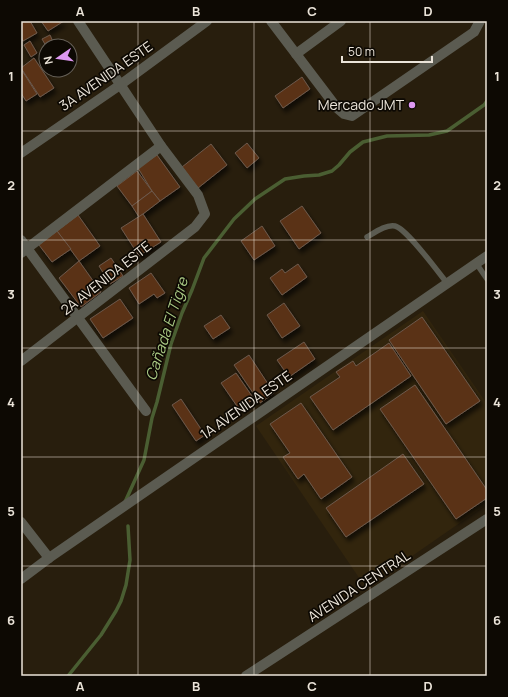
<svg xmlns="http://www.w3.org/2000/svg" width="508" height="697" font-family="Manrope,sans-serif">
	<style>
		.built { fill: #32250d }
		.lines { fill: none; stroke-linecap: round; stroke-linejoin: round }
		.stream { stroke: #4a5e32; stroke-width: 3.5 }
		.building { fill: #5a3316; stroke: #6d594c; filter: url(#shadow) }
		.lane { stroke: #5b5b51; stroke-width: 5.5 }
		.street { stroke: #5b5b51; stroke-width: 10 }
		.grid { fill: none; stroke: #ebe4d9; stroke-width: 1; stroke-opacity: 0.55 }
		.poi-dot { fill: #de98f2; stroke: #0d0903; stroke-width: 1.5 }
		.labels { text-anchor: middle; stroke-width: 3.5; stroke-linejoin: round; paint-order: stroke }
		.street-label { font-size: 14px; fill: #ebe4d9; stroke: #0d0903 }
		.poi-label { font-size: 14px; fill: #ebe4d9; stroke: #0d0903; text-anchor: end }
		.water-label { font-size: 15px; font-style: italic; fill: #abcb85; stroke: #0d0903 }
		.neatline { fill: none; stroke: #ebe4d9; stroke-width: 1.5 }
		.grid-label { font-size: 13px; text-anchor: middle; font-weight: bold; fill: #ebe4d9 }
	</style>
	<defs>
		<filter id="shadow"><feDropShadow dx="2.5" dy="4.5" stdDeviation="2" flood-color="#0009"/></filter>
	</defs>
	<rect width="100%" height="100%" fill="#281e0d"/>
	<!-- built -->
	<path class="built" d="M423 311 487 404V504L366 588 256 426Z"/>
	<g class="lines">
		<!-- stream -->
		<g class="stream">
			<path d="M125 502 144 460 152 418 157 402 171 344 182 313 192 290 204 258 234 219 255 199 285 179 304 176 319 175 332 171 339 165 350 152 363 142 387 136 429 135 447 131 484 105 487 101"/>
			<path d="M68 676 101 635 116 611 121 601 126 585 130 560 128 526"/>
		</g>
	</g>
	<!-- building -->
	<g class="building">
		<path d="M24 21H30L37 33 23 41 21 37V23Z"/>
		<path d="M41 21H64L48 31Z"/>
		<path d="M50 35 54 44 46 46 42 39Z"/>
		<path d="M30 41 37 53 31 57 24 45Z"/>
		<path d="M34 58 54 88 40 97 21 68Z"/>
		<path d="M21 69 37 94 26 101 21 93Z"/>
		<path d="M302 77 310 89 283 108 275 96Z"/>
		<path d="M247 143 259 158 247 168 235 153Z"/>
		<path d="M211 144 227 165 198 188 182 167Z"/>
		<path d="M157 155 180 187 160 201 152 191 138 168Z"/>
		<path d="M137 171 152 191 132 206 117 186Z"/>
		<path d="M152 191 160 201 139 217 132 206Z"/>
		<path d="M302 206 321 233 299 249 280 221Z"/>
		<path d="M143 214 161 242 139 256 121 228Z"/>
		<path d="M78 215 100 246 79 261 57 231Z"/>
		<path d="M262 226 275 246 254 260 241 241Z"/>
		<path d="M57 231 71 249 52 262 39 245Z"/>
		<path d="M111 258 123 276 110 284 99 266Z"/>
		<path d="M79 261 101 292 81 307 59 278Z"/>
		<path d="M298 264 307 277 282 295 270 278 282 269 285 273Z"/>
		<path d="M151 273 165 293 157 298 154 294 139 304 129 288Z"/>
		<path d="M120 299 133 318 103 338 90 319Z"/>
		<path d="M284 303 300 326 282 338 267 315Z"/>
		<path d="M221 315 230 328 213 339 204 326Z"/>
		<path d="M422 317 480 401 446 424 389 340Z"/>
		<path d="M304 342 315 359 289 377 277 360Z"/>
		<path d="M389 343 411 376 333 430 310 397 340 377 336 372 353 361 356 366Z"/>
		<path d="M249 355 274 393 260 403 234 365Z"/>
		<path d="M236 373 254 399 239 409 221 383Z"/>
		<path d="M415 385 487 490V498L456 519 380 409Z"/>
		<path d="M181 399 205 435 196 441 172 405Z"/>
		<path d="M301 403 352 477 321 499 304 474 298 479 283 457 290 453 270 424Z"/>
		<path d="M403 454 424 484 346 537 326 508Z"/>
	</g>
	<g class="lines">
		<!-- lane -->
		<g class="lane">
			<path d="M367 237C374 233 386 224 395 226 407 229 438 272 447 283"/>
			<path d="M476 263 487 279"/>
		</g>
		<!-- street -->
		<g class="street">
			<path d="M271 21 337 108 344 114 352 116 474 32 480 21"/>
			<path d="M296 54 341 21"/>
			<path d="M21 153 120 85 207 21"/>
			<path d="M21 240 146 411"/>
			<path d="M21 253 161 146"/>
			<path d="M21 361 195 227 205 214 198 195 161 146 78 21"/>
			<path d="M21 522 49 558"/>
			<path d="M21 579 49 558 487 256"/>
			<path d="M246 676 487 519"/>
		</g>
	</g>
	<!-- grid -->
	<path class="grid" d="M138 21V676M254 21V676M370 21V676M21 131H487M21 240H487M21 348H487M21 457H487M21 566H487"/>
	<!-- markers -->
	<circle class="poi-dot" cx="412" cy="105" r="4"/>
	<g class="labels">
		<!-- street labels -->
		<g class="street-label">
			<text transform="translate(106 76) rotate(-35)" y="5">3A AVENIDA ESTE</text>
			<text transform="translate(106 278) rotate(-38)" y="5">2A AVENIDA ESTE</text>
			<text transform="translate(246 405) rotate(-35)" y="5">1A AVENIDA ESTE</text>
			<text transform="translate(359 586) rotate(-33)" y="5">AVENIDA CENTRAL</text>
		</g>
		<!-- poi labels -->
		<g class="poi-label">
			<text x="404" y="110">Mercado JMT</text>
		</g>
		<!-- water labels -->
		<g class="water-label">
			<text transform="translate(167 329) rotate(-72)" y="5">Cañada El Tigre</text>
		</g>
	</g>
	<!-- border -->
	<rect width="508" height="697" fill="none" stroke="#0d0903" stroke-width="44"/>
	<!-- north arrow -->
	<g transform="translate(58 58) rotate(257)"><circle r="19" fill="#0d0903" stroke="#666159"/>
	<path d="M0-3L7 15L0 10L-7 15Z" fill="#de98f2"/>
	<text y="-6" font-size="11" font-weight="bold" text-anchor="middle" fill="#ebe4d9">N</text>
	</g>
	<!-- scale -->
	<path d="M342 56v6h90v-6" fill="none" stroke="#ebe4d9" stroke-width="2"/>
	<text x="348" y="56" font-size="12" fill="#ebe4d9" stroke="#0d0903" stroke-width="3" paint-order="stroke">50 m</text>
	<rect x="22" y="22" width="464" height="653" class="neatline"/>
	<g class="grid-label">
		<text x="80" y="16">A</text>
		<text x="196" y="16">B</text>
		<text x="312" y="16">C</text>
		<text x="428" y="16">D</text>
		<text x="11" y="81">1</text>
		<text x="497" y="81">1</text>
		<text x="11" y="190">2</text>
		<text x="497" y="190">2</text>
		<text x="11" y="299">3</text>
		<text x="497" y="299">3</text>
		<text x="11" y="407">4</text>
		<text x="497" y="407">4</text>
		<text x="11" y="516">5</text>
		<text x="497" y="516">5</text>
		<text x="11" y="625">6</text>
		<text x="497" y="625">6</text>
		<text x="80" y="691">A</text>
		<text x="196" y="691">B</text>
		<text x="312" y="691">C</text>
		<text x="428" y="691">D</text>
	</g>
</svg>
